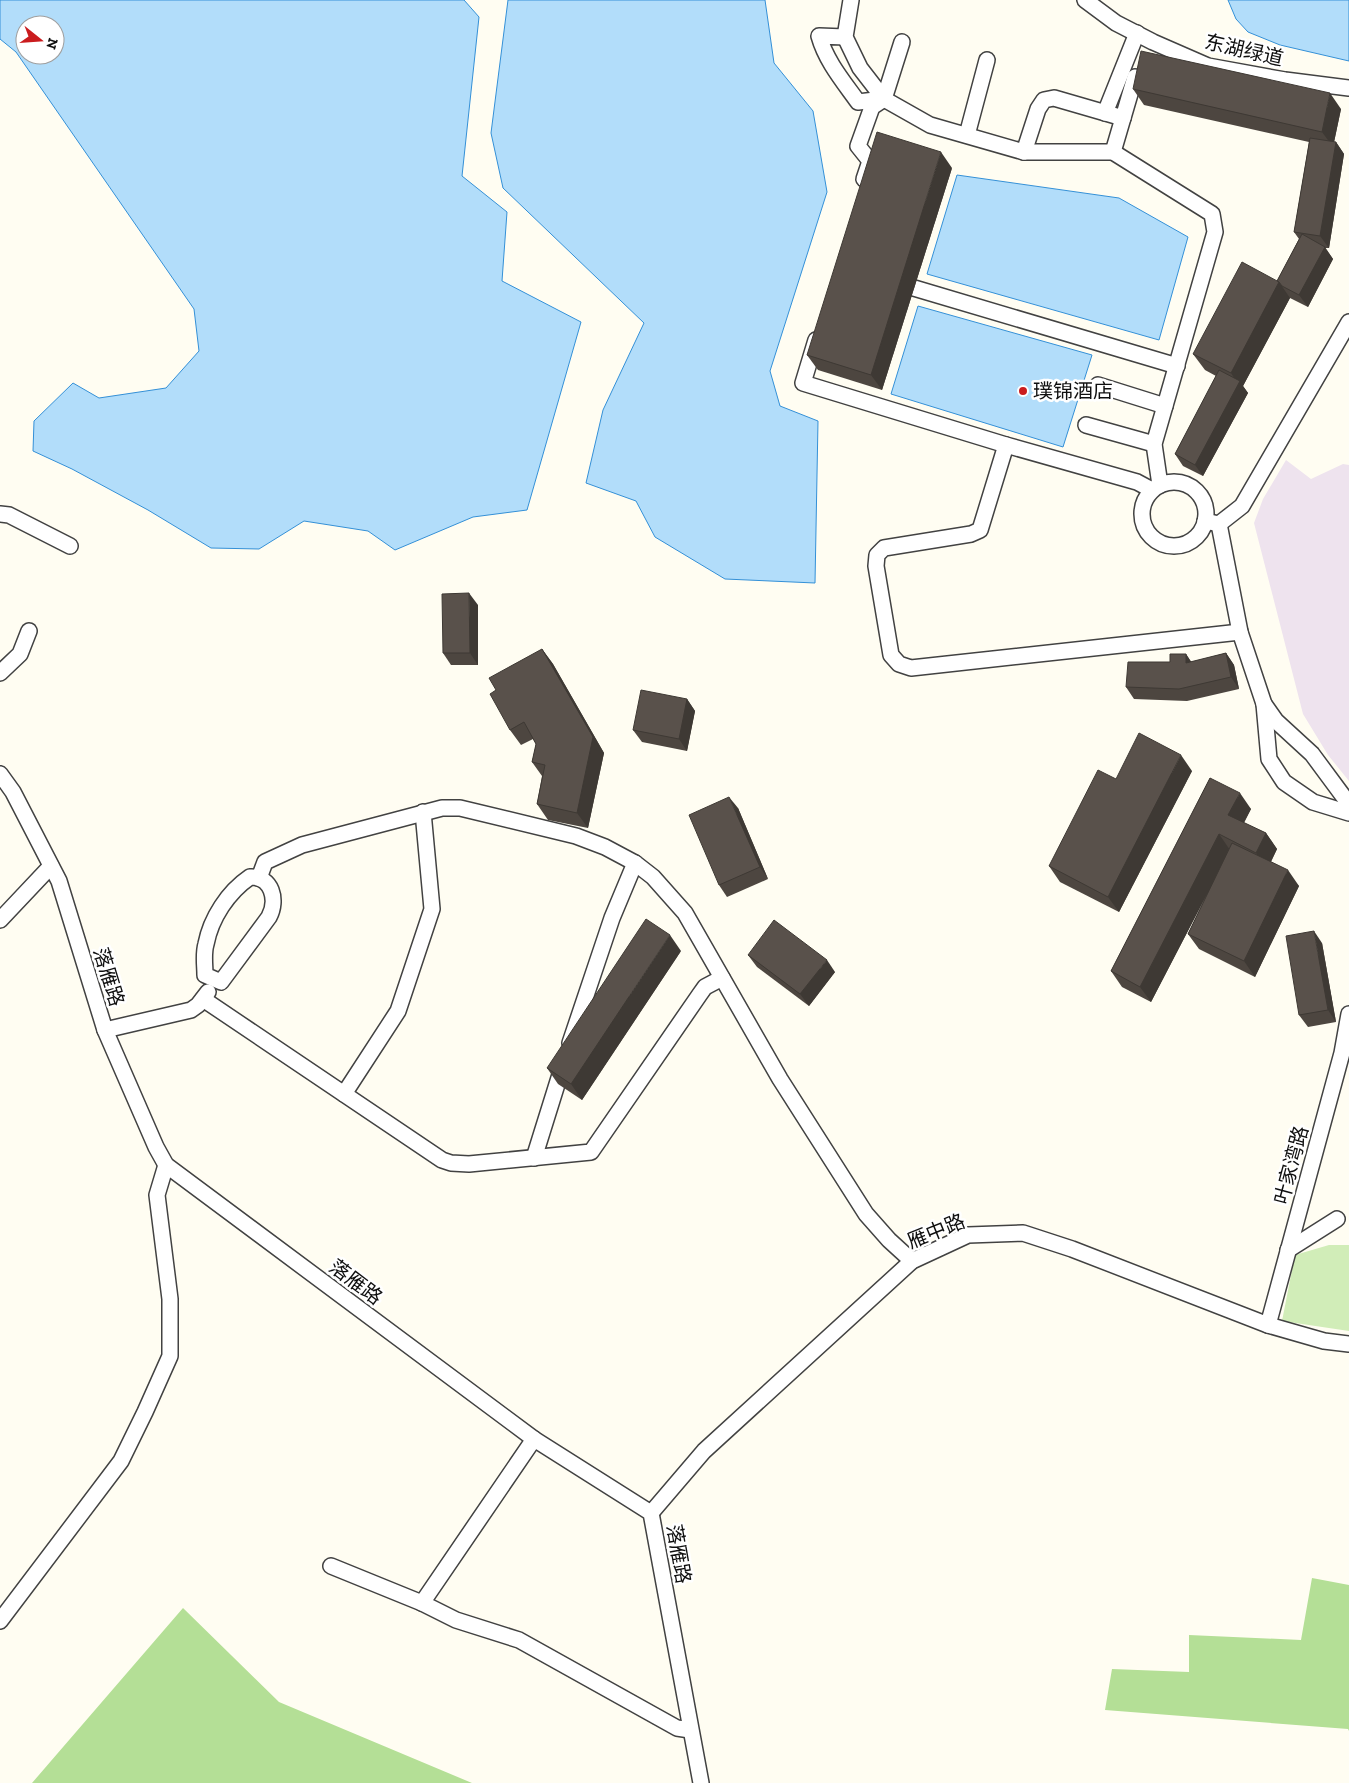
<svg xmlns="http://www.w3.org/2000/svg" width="1349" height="1783" font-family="'Zilla Slab','Noto Sans SC',serif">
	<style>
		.industrial { fill: #eee3ee }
		.green { fill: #d1edb8 }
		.forest { fill: #b4df96 }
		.water { fill: #b2ddfa; stroke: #3490d7; fill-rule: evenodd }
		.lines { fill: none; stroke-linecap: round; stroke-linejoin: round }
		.minor-casing { stroke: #424242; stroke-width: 18 }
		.minor { stroke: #fff; stroke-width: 15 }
		.wall { fill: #4d4640 }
		.shaded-wall { fill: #3e3934 }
		.building { fill: #59514b; stroke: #3e3934 }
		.poi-dot { fill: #ca1c1e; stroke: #fff; stroke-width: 2 }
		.labels { text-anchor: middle; stroke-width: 5; stroke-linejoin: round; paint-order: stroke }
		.street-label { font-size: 20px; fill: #0f0f0f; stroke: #fff }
		.poi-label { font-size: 20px; fill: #0f0f0f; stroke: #fff; text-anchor: start }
	</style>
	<rect width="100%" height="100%" fill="#fffdf2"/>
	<!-- industrial -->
	<path class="industrial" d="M1286 460 1311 479 1343 464 1349 465V781L1328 755 1303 714 1254 523 1263 499Z"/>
	<!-- green -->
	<path class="green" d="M1329 1245H1349V1331L1282 1321 1295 1255Z"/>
	<!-- forest -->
	<g class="forest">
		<path d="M1312 1578 1349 1585V1731L1348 1729 1105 1710 1112 1669 1189 1672V1635L1301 1640Z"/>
		<path d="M183 1608 279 1702 472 1783H32Z"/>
	</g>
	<!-- water -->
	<g class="water">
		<path d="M0 0H464L479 17 462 176 507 212 502 281 581 322 527 510 473 517 395 550 368 531 304 521 259 549 211 548 148 510 72 469 33 451 34 421 73 383 99 398 166 388 199 351 194 309 16 52 0 39ZM25 25H55V55H25Z"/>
		<path d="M508 0H765L774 63 813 111 827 192 770 371 780 406 818 421 815 583 725 579 655 537 636 501 586 483 603 410 644 323 503 188 491 133Z"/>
		<path d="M1228 0H1349V61L1280 45 1248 32 1236 19Z"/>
		<path d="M957 175 1119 198 1188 237 1159 340 927 274Z"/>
		<path d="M918 306 1092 355 1063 447 891 394Z"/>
	</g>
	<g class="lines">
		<!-- minor casing -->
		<g class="minor-casing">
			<g id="minor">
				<path d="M851 0 845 37 860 68 884 99"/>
				<path d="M1085 0 1116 23 1153 42 1208 66 1285 80 1349 88"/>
				<path d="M845 37 819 36C826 61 843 81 858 102L884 99 930 125 1024 152H1113L1212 214 1215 232 1154 444 1160 485"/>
				<path d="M1105 113 1137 33"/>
				<path d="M967 135 987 60"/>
				<path d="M1024 152 1038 109 1044 100 1054 98 1123 118"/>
				<path d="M1113 152 1135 77"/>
				<path d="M864 179 870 161 858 146 872 107 884 99 902 42"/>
				<path d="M914 288 1177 366"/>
				<path d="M816 340 803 383 1006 445 1137 482 1152 490"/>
				<path d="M1098 385 1165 406"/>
				<path d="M1086 425 1154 444"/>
				<path d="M1006 445 980 530 971 534 884 548 877 555 876 566 891 655 899 664 911 668 1240 632"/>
				<circle cx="1174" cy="514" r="32"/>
				<path d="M0 514 9 515 70 546"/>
				<path d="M1205 521 1219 524 1242 506 1349 322"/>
				<path d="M1219 524 1240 632 1264 704 1276 721 1312 754 1349 804"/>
				<path d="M0 673 20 654 29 631"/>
				<path d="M1264 704 1269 759 1284 782 1313 802 1349 813"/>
				<path d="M0 774 13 792 59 881 105 1030 156 1147 166 1165 534 1439 651 1513 701 1783"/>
				<path d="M250 877C272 876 278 900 269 917L221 982 205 975C205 965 203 954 206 944 211 918 228 892 250 877Z"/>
				<path d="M259 878 265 862 302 845 442 808H460L576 836 605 847 635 863 653 877 685 913 780 1079 866 1214 889 1240 912 1261"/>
				<path d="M0 920 51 866"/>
				<path d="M203 999 442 1160 451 1163 469 1164 591 1152 700 994 705 987 722 978"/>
				<path d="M105 1030 191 1010 198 1005 208 992"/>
				<path d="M570 1043 612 918 635 863"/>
				<path d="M344 1094 398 1011 432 909 423 812"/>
				<path d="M534 1158 563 1065"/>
				<path d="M1288 1250 1337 1219"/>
				<path d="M1268 1325 1342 1053 1349 1014"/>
				<path d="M651 1513 704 1451 912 1261 968 1235 1023 1233 1072 1249 1268 1325 1324 1341 1349 1344"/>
				<path d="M331 1566 422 1603 456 1620 519 1640 677 1728 690 1730"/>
				<path d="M422 1603 534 1439"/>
				<path d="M0 1621 121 1461 145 1412 170 1356V1299L157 1195 166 1165"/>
			</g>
		</g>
		<!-- minor -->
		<use href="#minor" class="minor"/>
	</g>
	<!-- wall -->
	<g class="wall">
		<path d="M1133 89 1341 109 1334 142H1336L1344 154 1329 248H1325L1333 259 1308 307 1290 298 1243 386 1248 393 1203 476 1183 466 1175 454 1216 376 1205 370 1193 354 1277 281 1299 239 1294 232 1309 142 1144 105Z"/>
		<path d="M952 168 882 390 818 370 807 355Z"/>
		<path d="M478 605V665H451L443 653Z"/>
		<path d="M542 649 553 664 604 753 588 828 548 820 537 804 542 776 532 762 536 744 533 739 521 745 510 730Z"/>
		<path d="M1226 653 1234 665 1239 689 1187 701 1134 699 1126 687 1170 662 1186 654 1191 662Z"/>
		<path d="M687 699 695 711 687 751 642 742 633 730Z"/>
		<path d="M1192 771 1119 912 1060 882 1049 866 1116 779Z"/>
		<path d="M1210 778 1251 809 1244 823 1266 833 1277 849 1271 862 1299 886 1255 977 1199 949 1188 934 1207 894 1151 1002 1122 987 1111 971Z"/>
		<path d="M738 808 768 879 727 897 719 885Z"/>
		<path d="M1322 943 1336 1022 1308 1027 1299 1015Z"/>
		<path d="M681 951 582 1100 558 1084 547 1068Z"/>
		<path d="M748 955 835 972 809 1006 757 967Z"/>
	</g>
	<!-- shaded-wall -->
	<g class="shaded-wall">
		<path d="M1330 93 1341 109 1333 147 1322 132Z"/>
		<path d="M1336 142 1344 154 1329 248 1320 236Z"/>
		<path d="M941 152 952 168 882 390 871 375Z"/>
		<path d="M1325 247 1333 259 1308 307 1299 295Z"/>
		<path d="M1279 282 1290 298 1243 386 1248 393 1203 476 1195 465 1238 384 1231 373Z"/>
		<path d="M469 593 478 605V665L470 653Z"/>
		<path d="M542 649 553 664 604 753 588 828 577 813Z"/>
		<path d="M1226 653 1234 665 1239 689 1231 677Z"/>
		<path d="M1186 654 1194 666 1186 663Z"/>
		<path d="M687 699 695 711 687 751 679 739Z"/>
		<path d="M1181 755 1192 771 1119 912 1108 897Z"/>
		<path d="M1240 793 1251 809 1239 831 1228 815Z"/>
		<path d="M729 797 738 808 768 879 760 867Z"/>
		<path d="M1266 833 1277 849 1267 869 1256 853Z"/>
		<path d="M1219 834 1230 850 1151 1002 1140 987Z"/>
		<path d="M1288 870 1299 886 1255 977 1244 961Z"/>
		<path d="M1314 931 1322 943 1336 1022 1328 1010Z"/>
		<path d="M670 935 681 951 582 1100 571 1084Z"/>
		<path d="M827 960 835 972 809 1006 800 994Z"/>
	</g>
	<!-- building -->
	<g class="building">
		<path d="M1141 51 1330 93 1322 132 1133 89Z"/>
		<path d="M877 132 941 152 871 375 807 355Z"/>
		<path d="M1310 138 1336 142 1320 236 1294 232Z"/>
		<path d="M1302 234 1325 247 1299 295 1282 286 1279 282 1277 281Z"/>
		<path d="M1242 262 1279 282 1231 373 1193 354Z"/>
		<path d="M1219 370 1240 381 1195 465 1175 454Z"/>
		<path d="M469 593 470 653H443L442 594Z"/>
		<path d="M542 649 593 737 577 813 537 804 545 765 532 762 536 744 524 722 510 730 490 694 496 690 489 678Z"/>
		<path d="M1226 653 1231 677 1179 689 1126 687 1128 662H1170V654H1186V663Z"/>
		<path d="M641 690 687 699 679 739 633 730Z"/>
		<path d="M1139 733 1181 755 1108 897 1049 866 1098 770 1116 779Z"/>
		<path d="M1210 778 1240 793 1228 815 1266 833 1256 853 1219 834 1140 987 1111 971Z"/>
		<path d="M729 797 760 867 719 885 689 815Z"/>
		<path d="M1232 843 1288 870 1244 961 1188 934Z"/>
		<path d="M646 919 670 935 571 1084 547 1068Z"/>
		<path d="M774 920 827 960 800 994 748 955Z"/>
		<path d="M1314 931 1328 1010 1299 1015 1286 936Z"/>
	</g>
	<!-- markers -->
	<circle class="poi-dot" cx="1023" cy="391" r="5"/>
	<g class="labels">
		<!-- street labels -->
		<g class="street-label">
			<text transform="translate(1244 50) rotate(13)" y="7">东湖绿道</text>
			<text transform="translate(109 977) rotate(73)" y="7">落雁路</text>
			<text transform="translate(1291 1165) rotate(-75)" y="7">叶家湾路</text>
			<text transform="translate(936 1231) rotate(-22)" y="7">雁中路</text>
			<text transform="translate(356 1282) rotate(37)" y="7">落雁路</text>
			<text transform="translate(679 1554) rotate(80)" y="7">落雁路</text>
		</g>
		<!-- poi labels -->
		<g class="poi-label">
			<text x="1033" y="398">璞锦酒店</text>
		</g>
	</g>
	<!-- north arrow -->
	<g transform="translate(40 40) rotate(107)"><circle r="24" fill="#ffffff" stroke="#9f9f9f"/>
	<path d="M0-4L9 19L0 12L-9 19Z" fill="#ca1c1e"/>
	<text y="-8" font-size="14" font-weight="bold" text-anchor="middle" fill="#0f0f0f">N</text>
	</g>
</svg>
